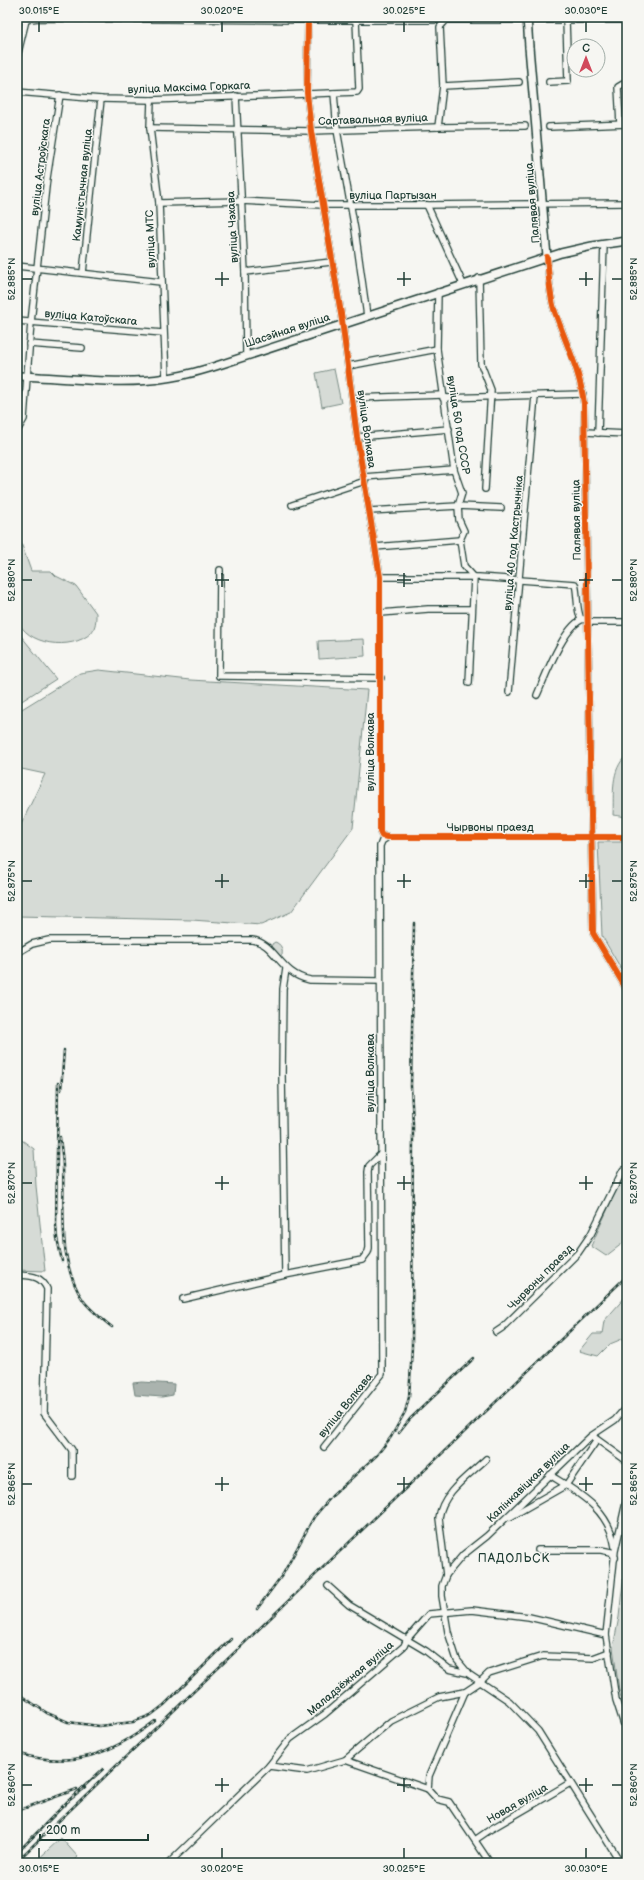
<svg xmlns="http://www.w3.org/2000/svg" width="644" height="1880" font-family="'Balsamiq Sans',sans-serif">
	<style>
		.green { fill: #d6dbd6; stroke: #7a8c85 }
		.water { fill: #aab3ae; stroke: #72847d }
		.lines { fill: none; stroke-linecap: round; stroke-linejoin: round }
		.minor-casing { stroke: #1f3d34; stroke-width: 8 }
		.major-casing { stroke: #1f3d34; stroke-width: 10 }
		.minor { stroke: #f6f6f2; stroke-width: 5.5 }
		.major { stroke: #f6f6f2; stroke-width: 7 }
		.rail-casing { stroke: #1f3d34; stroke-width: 2.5 }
		.rail { stroke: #f6f6f2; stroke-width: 1; stroke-dasharray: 3; stroke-linecap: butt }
		.major-bridge-casing { stroke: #1f3d34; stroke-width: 10; stroke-linecap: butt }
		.major-bridge { stroke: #f6f6f2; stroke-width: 7 }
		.cycleway-casing { stroke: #f6f6f2; stroke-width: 8 }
		.cycleway { stroke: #e8590c; stroke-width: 6 }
		.ticks { fill: none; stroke: #1f3d34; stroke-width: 1.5 }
		.labels { text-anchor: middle; stroke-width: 3; stroke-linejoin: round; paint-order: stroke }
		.street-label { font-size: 11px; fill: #1f3d34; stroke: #f6f6f2 }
		.neighbourhood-label { font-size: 12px; letter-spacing: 1px; fill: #1f3d34; stroke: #f6f6f2 }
		.neatline { fill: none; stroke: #1f3d34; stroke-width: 1.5 }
		.ticks-label { font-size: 10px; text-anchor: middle; fill: #1f3d34 }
	</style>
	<rect width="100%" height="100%" fill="#f6f6f2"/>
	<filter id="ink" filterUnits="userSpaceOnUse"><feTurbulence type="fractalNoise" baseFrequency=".025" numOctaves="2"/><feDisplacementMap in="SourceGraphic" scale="8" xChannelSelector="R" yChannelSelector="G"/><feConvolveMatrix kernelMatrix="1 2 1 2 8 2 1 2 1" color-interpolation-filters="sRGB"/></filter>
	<g filter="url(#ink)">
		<!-- green -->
		<g class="green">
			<path d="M334 369 341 403 322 407 316 373Z"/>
			<path d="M17 538 20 540 31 571H51L56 576 76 586 96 613C96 620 96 627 91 633 72 651 25 646 17 618 14 609 18 597 18 588 18 572 17 555 17 538Z"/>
			<path d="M17 631 56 679 17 704Z"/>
			<path d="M364 639 365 656 319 659 318 641Z"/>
			<path d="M99 670 190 680 367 690 353 828 291 912 261 925 192 920 17 916V833L45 774 17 768V712L80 673Z"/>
			<path d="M627 755V817L613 815C614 793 610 770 627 755Z"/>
			<path d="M598 842H627V979L602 936Z"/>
			<path d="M275 942C281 944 283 949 282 955L279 956 273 949 272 944Z"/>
			<path d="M17 1130 19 1138 34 1149 36 1186 45 1271 17 1270Z"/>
			<path d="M624 1173 627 1174V1240L606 1256 591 1246Z"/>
			<path d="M627 1295V1337L610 1344 598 1356 579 1351 593 1334H602L604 1321Z"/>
			<path d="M627 1546V1719L619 1690 613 1647 619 1617Z"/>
			<path d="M61 1838 78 1857 72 1863H34Z"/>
		</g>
		<!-- water -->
		<path class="water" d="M142 1382 174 1384 173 1395 162 1397 135 1395 133 1383Z"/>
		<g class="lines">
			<!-- minor casing -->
			<g class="minor-casing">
				<g id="minor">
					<path d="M308 20 307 93 311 131 342 320 357 437 380 577V832L382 836 388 837H627"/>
					<path d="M17 21 38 18 308 20H627"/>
					<path d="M17 57 26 20"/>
					<path d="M549 82 568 81 566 20"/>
					<path d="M443 86 519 82"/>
					<path d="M17 92 101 99 151 100 357 92 359 89 356 20"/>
					<path d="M334 93 337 130 355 230 367 316"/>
					<path d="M236 96 245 272 246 356"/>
					<path d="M151 100 150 128 159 203 166 378"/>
					<path d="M620 124 618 87 623 84 627 83"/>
					<path d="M438 127 443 86 440 27 447 19"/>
					<path d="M549 127 627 124"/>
					<path d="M150 128 311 131 438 127 525 126"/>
					<path d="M159 203 241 201 323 205H427L627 203"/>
					<path d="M427 205 463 284"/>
					<path d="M547 257C549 275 549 295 555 312 566 344 580 370 584 404L593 933 627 990"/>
					<path d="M17 266 161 282"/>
					<path d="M245 272 331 262"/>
					<path d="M83 273 101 99"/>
					<path d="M479 278 481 364 491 390 485 489"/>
					<path d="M438 292 437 349 454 470 462 493 458 506 459 520 464 531 460 540 464 566 474 577 469 683"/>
					<path d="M17 321 163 333"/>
					<path d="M29 344 82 348"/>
					<path d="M348 366 437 349"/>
					<path d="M353 398 443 395"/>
					<path d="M443 398 583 394"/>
					<path d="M17 431 24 419 31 322 47 178 60 95"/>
					<path d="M585 432 627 434"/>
					<path d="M598 433 604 244"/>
					<path d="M357 437 449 429"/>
					<path d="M364 477 454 470"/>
					<path d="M292 505 365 481"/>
					<path d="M369 511 458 506 501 508"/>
					<path d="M375 547 460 540"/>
					<path d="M220 570 219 676 381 678"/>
					<path d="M380 577H479L575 584C578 594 576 610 581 619"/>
					<path d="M381 613 428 609H472"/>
					<path d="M588 622H627"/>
					<path d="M509 692 535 396"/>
					<path d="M537 695C545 677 565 623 584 619"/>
					<path d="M17 953 32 944 49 940H252C276 943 279 974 310 980L380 981"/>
					<path d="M17 1275C31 1276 41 1275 47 1289L44 1413 72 1450V1476"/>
					<path d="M285 1275 282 1075 283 989 286 969"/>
					<path d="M183 1299 285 1275 362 1260 368 1252 369 1248 368 1172 369 1166 380 1155"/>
					<path d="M496 1332 502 1328 578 1253 591 1234 623 1170H627"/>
					<path d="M595 1438 627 1461"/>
					<path d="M324 1447 382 1374 380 846 382 841 388 837"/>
					<path d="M550 1475C580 1494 609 1509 615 1547"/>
					<path d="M627 1498 615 1551 606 1635 616 1700 627 1734"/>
					<path d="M510 1517 566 1485 597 1440"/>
					<path d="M538 1550H601L611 1552 615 1557"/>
					<path d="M446 1575 439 1518C442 1493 468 1476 486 1459"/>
					<path d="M328 1586 349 1605 426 1651 449 1669 467 1673 509 1701 538 1731 621 1863"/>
					<path d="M467 1672 457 1660 448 1632 442 1596V1586L446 1575 463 1555 487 1536 591 1436 615 1420 627 1406"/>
					<path d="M345 1760 428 1789 437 1799 449 1802 490 1863"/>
					<path d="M269 1766 307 1771 345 1760 391 1721 439 1697 465 1692"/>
					<path d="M428 1789 429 1776 465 1692 480 1682 489 1673 543 1656 593 1658 609 1652"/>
					<path d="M475 1840 491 1829 570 1783"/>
					<path d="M620 1861 627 1857"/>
					<path d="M169 1863 269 1766 290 1739 325 1714 404 1646 407 1639 429 1614 472 1610 529 1617 606 1635"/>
				</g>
			</g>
			<!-- major casing -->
			<g class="major-casing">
				<g id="major">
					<path d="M529 47 547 257"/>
					<path d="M17 376C65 377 118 386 166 378 183 376 200 371 216 366L561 253 592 246 627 241"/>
				</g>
			</g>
			<!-- minor -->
			<use href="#minor" class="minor"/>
			<!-- major -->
			<use href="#major" class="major"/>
			<!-- rail casing -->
			<g class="rail-casing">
				<g id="rail">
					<path d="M58 1083 56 1225 57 1238 62 1261"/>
					<path d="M61 1090 64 1050"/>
					<path d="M60 1137C61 1148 63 1158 63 1168 65 1212 57 1261 83 1300 90 1310 102 1319 112 1327"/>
					<path d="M399 1433 410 1419 474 1358"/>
					<path d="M257 1609 283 1574 314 1517 332 1496 377 1455 391 1437 405 1412 409 1397 412 1347 413 1124 411 1086 414 923"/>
					<path d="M17 1693 47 1713 68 1722 99 1726 133 1722 151 1715 164 1705 231 1639"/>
					<path d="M17 1753C71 1770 112 1754 155 1721"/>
					<path d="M67 1802 85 1788"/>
					<path d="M17 1811 77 1789"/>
					<path d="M17 1853 67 1802 103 1769"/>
					<path d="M17 1861 627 1276"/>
				</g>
			</g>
			<!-- rail -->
			<use href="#rail" class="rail"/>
			<!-- major-bridge casing -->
			<g class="major-bridge-casing">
				<path id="major-bridge" d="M527 17 529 47"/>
			</g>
			<!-- major-bridge -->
			<use href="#major-bridge" class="major-bridge"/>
			<!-- cycleway casing -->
			<g class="cycleway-casing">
				<g id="cycleway">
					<path d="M308 20 307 93 311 131 342 320 357 437 380 577V832L382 836 388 837H627"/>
					<path d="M547 257C549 275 549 295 555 312 566 344 580 370 584 404L593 933 627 990"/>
				</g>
			</g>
			<!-- cycleway -->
			<use href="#cycleway" class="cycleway"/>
		</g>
	</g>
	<!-- ticks -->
	<path class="ticks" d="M39 22V32M222 22V32M404 22V32M586 22V32M222 272V286M404 272V286M586 272V286M22 279H32M215 279H229M397 279H411M579 279H593M612 279H622M222 573V587M404 573V587M586 573V587M22 580H32M215 580H229M397 580H411M579 580H593M612 580H622M222 874V888M404 874V888M586 874V888M22 881H32M215 881H229M397 881H411M579 881H593M612 881H622M222 1176V1190M404 1176V1190M586 1176V1190M22 1183H32M215 1183H229M397 1183H411M579 1183H593M612 1183H622M222 1477V1491M404 1477V1491M586 1477V1491M22 1484H32M215 1484H229M397 1484H411M579 1484H593M612 1484H622M222 1778V1792M404 1778V1792M586 1778V1792M22 1785H32M215 1785H229M397 1785H411M579 1785H593M612 1785H622M39 1848V1858M222 1848V1858M404 1848V1858M586 1848V1858"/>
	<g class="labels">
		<!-- street labels -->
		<g class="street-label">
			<text transform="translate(189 87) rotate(-2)" y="4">вуліца Максіма Горкага</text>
			<text transform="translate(373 119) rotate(-2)" y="4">Сартавальная вуліца</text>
			<text transform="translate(40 167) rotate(-83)" y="4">вуліца Астроўскага</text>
			<text transform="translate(82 185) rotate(-84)" y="4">Камуністычная вуліца</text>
			<text x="393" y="199">вуліца Партызан</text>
			<text transform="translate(532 203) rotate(-95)" y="4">Палявая вуліца</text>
			<text transform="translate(232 227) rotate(-93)" y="4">вуліца Чэхава</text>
			<text transform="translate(150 239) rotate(-92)" y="4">вуліца МТС</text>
			<text transform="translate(91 317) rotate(5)" y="4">вуліца Катоўскага</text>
			<text transform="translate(287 330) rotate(-18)" y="4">Шасэйная вуліца</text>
			<text transform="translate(459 425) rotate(81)" y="4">вуліца 50 год СССР</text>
			<text transform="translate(367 429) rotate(82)" y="4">вуліца Волкава</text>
			<text transform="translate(576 520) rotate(-91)" y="4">Палявая вуліца</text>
			<text transform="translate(513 543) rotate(-85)" y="4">вуліца 40 год Кастрычніка</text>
			<text transform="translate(370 752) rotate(-90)" y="4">вуліца Волкава</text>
			<text x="490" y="831">Чырвоны праезд</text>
			<text transform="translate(370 1073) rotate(-90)" y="4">вуліца Волкава</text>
			<text transform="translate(540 1277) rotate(-45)" y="4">Чырвоны праезд</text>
			<text transform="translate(345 1405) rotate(-51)" y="4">вуліца Волкава</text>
			<text transform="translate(528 1482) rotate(-44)" y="4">Калінкавіцкая вуліца</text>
			<text transform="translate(350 1678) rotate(-40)" y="4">Маладзёжная вуліца</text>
			<text transform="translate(517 1803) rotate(-30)" y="4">Новая вуліца</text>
		</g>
		<!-- neighbourhood labels -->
		<g class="neighbourhood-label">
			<text x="514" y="1562">ПАДОЛЬСК</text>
		</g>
	</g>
	<!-- margin -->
	<rect width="644" height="1880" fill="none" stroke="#f6f6f2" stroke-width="44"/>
	<!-- north arrow -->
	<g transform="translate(586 58)"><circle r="19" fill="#f6f6f2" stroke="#a0aca6"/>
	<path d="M0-3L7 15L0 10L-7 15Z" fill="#d1495b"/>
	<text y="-6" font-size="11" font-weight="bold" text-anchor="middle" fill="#1f3d34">С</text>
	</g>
	<!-- scale -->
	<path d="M40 1834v6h108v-6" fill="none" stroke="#1f3d34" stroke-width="2"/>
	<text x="46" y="1834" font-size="12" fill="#1f3d34" stroke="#f6f6f2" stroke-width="3" paint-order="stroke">200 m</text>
	<rect x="22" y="22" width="600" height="1836" class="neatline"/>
	<g class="ticks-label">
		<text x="39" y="14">30.015°E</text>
		<text x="222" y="14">30.020°E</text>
		<text x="404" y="14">30.025°E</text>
		<text x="586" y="14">30.030°E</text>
		<text transform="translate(11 279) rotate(-90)" y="4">52.885°N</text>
		<text transform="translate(633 279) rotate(-90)" y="4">52.885°N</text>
		<text transform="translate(11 580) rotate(-90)" y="4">52.880°N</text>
		<text transform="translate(633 580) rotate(-90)" y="4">52.880°N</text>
		<text transform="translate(11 881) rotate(-90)" y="4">52.875°N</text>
		<text transform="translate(633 881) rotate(-90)" y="4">52.875°N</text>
		<text transform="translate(11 1183) rotate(-90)" y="4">52.870°N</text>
		<text transform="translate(633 1183) rotate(-90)" y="4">52.870°N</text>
		<text transform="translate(11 1484) rotate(-90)" y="4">52.865°N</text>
		<text transform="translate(633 1484) rotate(-90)" y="4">52.865°N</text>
		<text transform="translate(11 1785) rotate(-90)" y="4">52.860°N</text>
		<text transform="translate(633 1785) rotate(-90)" y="4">52.860°N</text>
		<text x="39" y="1872">30.015°E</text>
		<text x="222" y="1872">30.020°E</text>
		<text x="404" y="1872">30.025°E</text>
		<text x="586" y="1872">30.030°E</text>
	</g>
</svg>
